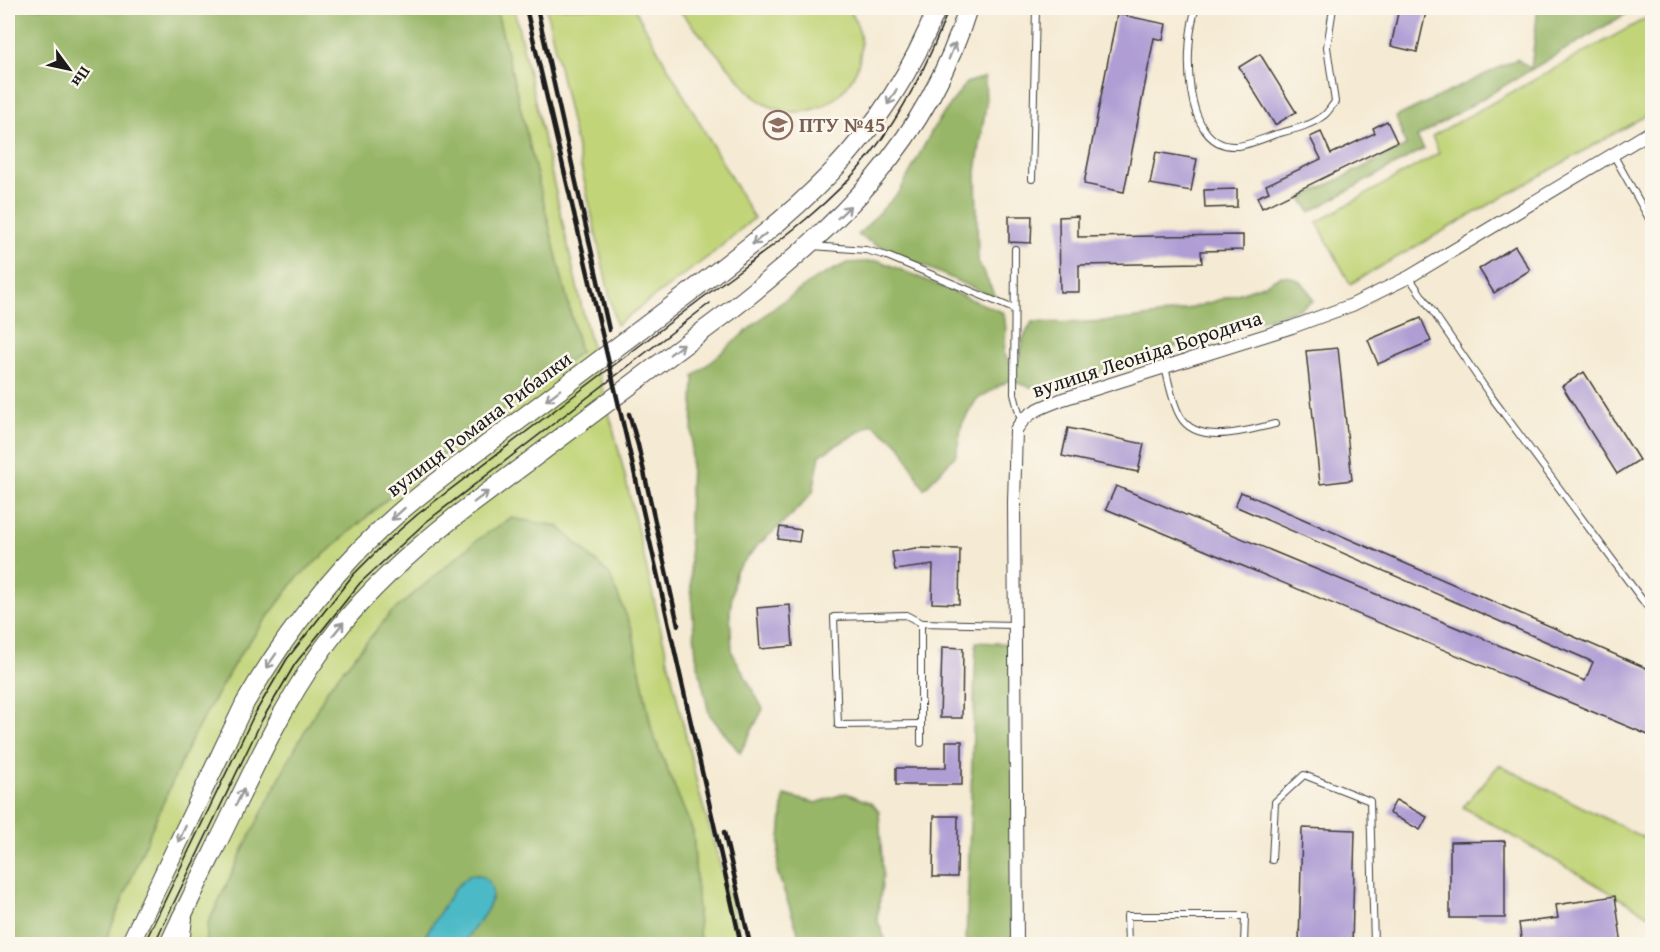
<svg xmlns="http://www.w3.org/2000/svg" width="1660" height="952" font-family="'Gentium Book Plus',serif">
	<style>
		.green { fill: #c1d478; stroke: #6e784a; stroke-width: 1.5 }
		.forest { fill: #98b668; stroke: #5a6942; stroke-width: 1.5 }
		.water { fill: #4cbac6; stroke: #346b71; stroke-width: 1.5 }
		.building { fill: #af9dd4 }
		.lines { fill: none; stroke-linecap: round; stroke-linejoin: round }
		.lane-casing { stroke: #3d3b37; stroke-width: 8 }
		.street-casing { stroke: #3d3b37; stroke-width: 14 }
		.secondary-casing { stroke: #3d3b37; stroke-width: 20 }
		.primary-casing { stroke: #3d3b37; stroke-width: 22 }
		.lane { stroke: #fff; stroke-width: 6 }
		.street { stroke: #fff; stroke-width: 12 }
		.secondary { stroke: #fff; stroke-width: 18 }
		.primary { stroke: #fff; stroke-width: 20 }
		.tram { stroke: #1c1c1c; stroke-width: 1.5 }
		.rail { stroke: #1c1c1c; stroke-width: 4.5 }
		.oneway { stroke: #999 }
		.labels { text-anchor: middle; stroke-width: 5; stroke-linejoin: round; paint-order: stroke }
		.education-label { font-size: 21px; font-weight: bold; fill: #785e54; stroke: #fbf7ec; text-anchor: start }
		.street-label { font-size: 21px; fill: #1c1c1c; stroke: #fbf7ec }
	</style>
	<rect width="100%" height="100%" fill="#fbf7ec"/>
	<filter id="ink" filterUnits="userSpaceOnUse"><feTurbulence type="fractalNoise" baseFrequency=".0167" numOctaves="2"/><feDisplacementMap in="SourceGraphic" scale="12" xChannelSelector="R" yChannelSelector="G"/><feConvolveMatrix kernelMatrix="1 2 1 2 8 2 1 2 1" color-interpolation-filters="sRGB"/></filter>
	<filter id="wash" filterUnits="userSpaceOnUse"><feTurbulence type="fractalNoise" baseFrequency=".008" numOctaves="4" result="noise"/><feDisplacementMap in="SourceGraphic" scale="24" xChannelSelector="R" yChannelSelector="G"/><feGaussianBlur stdDeviation="1.35" result="paint"/><feColorMatrix in="noise" values="0 0 0 0 0 0 0 0 0 0 0 0 0 0 0 0 0 1.4 0 .05"/><feComposite in="paint" operator="in"/></filter>
	<g filter="url(#wash)">
		<rect width="100%" height="100%" fill="#f5ead3"/>
		<!-- green -->
		<g class="green">
			<path d="M496 8H514L584 317 620 455 699 792 743 944H700L693 832 652 732 632 629 511 518 477 541 390 614 329 687 287 764 242 852 208 924 206 944H104L154 823 192 738 238 657 296 579 403 485 580 352Z"/>
			<path d="M546 8H634L754 218 712 254 616 325Z"/>
			<path d="M677 8H848C888 62 828 135 767 105 752 98 742 82 731 70 713 49 695 28 677 8Z"/>
			<path d="M1652 15V112L1350 284 1317 222 1439 153 1432 136Z"/>
			<path d="M1499 765 1652 842V917L1463 807Z"/>
		</g>
		<!-- forest -->
		<g class="forest">
			<path d="M8 8H496L580 352 403 485 296 579 238 657 192 738 154 823 104 944H8Z"/>
			<path d="M1538 8H1636L1417 137 1424 149 1310 212 1301 198 1406 146 1396 117 1517 59 1531 69Z"/>
			<path d="M985 77 986 104 976 172 978 261 996 298 876 245 858 235 900 191 934 127 966 83Z"/>
			<path d="M880 261 1004 313 1006 330 1004 353 1011 364 1021 357 1023 339 1032 322C1082 324 1129 322 1179 311 1207 304 1236 295 1263 285 1270 283 1276 276 1284 276 1299 277 1309 287 1313 301L1299 309 1199 339 1073 381 1045 387H1030L1009 380 976 400 962 424 956 455 924 489 900 445 872 424 820 455 813 492 791 516 758 545 735 572 730 612 732 652 763 709 740 753 709 714 696 655 691 594 689 520 694 376 771 310 815 279 847 263Z"/>
			<path d="M511 518 558 526 609 574 632 629 652 732 693 832 700 944H206L208 924 242 852 287 763 329 687 390 614 477 540Z"/>
			<path d="M976 642 1016 644 1017 944H966Z"/>
			<path d="M846 793 871 803 879 811 883 877 877 919 887 944H802L777 871 784 795 816 803Z"/>
		</g>
		<!-- water -->
		<path class="water" d="M470 875C479 875 485 875 490 884 500 904 472 928 462 944H420L455 888Z"/>
		<g id="blocks">
			<!-- building -->
			<g class="building">
				<path d="M1399 8H1427L1417 52 1391 46Z"/>
				<path d="M1117 14 1166 24 1163 40 1154 38 1124 192 1084 184Z"/>
				<path d="M1260 54 1296 112 1275 125 1239 67Z"/>
				<path d="M1387 121 1397 142 1262 208 1257 197 1269 192 1266 185 1321 159 1310 137 1321 132 1331 154 1375 133 1373 128Z"/>
				<path d="M1156 152 1197 159 1191 191 1150 184Z"/>
				<path d="M1237 189V207L1205 208 1204 190Z"/>
				<path d="M1009 216H1032L1031 243 1009 242Z"/>
				<path d="M1078 216V237L1243 235V250L1201 251 1202 263 1079 265V292H1060L1059 217Z"/>
				<path d="M1515 246 1530 270 1494 293 1479 269Z"/>
				<path d="M1421 318 1431 341 1378 364 1368 340Z"/>
				<path d="M1338 348 1352 480 1320 484 1306 351Z"/>
				<path d="M1584 372 1639 460 1617 474 1562 386Z"/>
				<path d="M1068 428 1144 444 1138 472 1062 456Z"/>
				<path d="M1116 486 1585 681 1593 662 1235 506 1241 492 1653 671V737L1106 509Z"/>
				<path d="M780 527 801 530 799 542 778 539Z"/>
				<path d="M916 548 960 549 959 604 932 603 933 565 895 570 892 552Z"/>
				<path d="M790 605 793 646 760 649 757 608Z"/>
				<path d="M942 647 963 648 962 718H940Z"/>
				<path d="M946 741H962V785H896V768H946Z"/>
				<path d="M1396 800 1427 817 1420 830 1389 813Z"/>
				<path d="M934 816H958L957 877H933Z"/>
				<path d="M1302 828 1355 830 1352 945H1299Z"/>
				<path d="M1505 841V918H1450V842Z"/>
				<path d="M1615 896 1622 945H1522L1519 923 1558 918 1556 905Z"/>
			</g>
		</g>
	</g>
	<g filter="url(#ink)">
		<use href="#blocks" fill-opacity="0" stroke="#3d3b37" stroke-width="1.5"/>
		<g class="lines">
			<!-- lane casing -->
			<g class="lane-casing">
				<g id="lane">
					<path d="M1196 8C1184 41 1181 149 1236 146 1246 146 1265 138 1276 134 1291 130 1311 126 1323 116 1328 113 1331 106 1335 102L1327 47 1333 8"/>
					<path d="M1614 156 1652 224"/>
					<path d="M1032 179 1036 8"/>
					<path d="M812 246 866 250 887 256 1014 309"/>
					<path d="M1015 249 1014 394 1021 421"/>
					<path d="M1409 277 1490 395 1652 613"/>
					<path d="M1165 367C1169 383 1172 402 1180 416 1197 447 1249 430 1275 424"/>
					<path d="M921 724 838 725 834 617 906 615 921 623"/>
					<path d="M921 743V623L1015 625"/>
					<path d="M1272 860 1275 802 1304 775 1370 801 1374 944"/>
					<path d="M1128 944 1127 916H1245L1244 944"/>
				</g>
			</g>
			<!-- street casing -->
			<g class="street-casing">
				<path id="street" d="M1017 944 1014 502 1016 430C1027 411 1043 407 1063 399L1292 327 1352 305 1409 277 1652 131"/>
			</g>
			<!-- secondary casing -->
			<g class="secondary-casing">
				<g id="secondary">
					<path d="M130 944 245 703C287 631 339 564 402 510 437 480 476 453 513 425 569 383 625 341 681 299 793 214 884 144 937 8"/>
					<path d="M169 944C191 896 215 849 238 801 267 741 296 681 338 629 372 586 413 550 456 516L731 310C838 225 927 143 968 8"/>
				</g>
			</g>
			<!-- primary casing -->
			<g class="primary-casing">
				<path id="primary" d="M179 944 182 918"/>
			</g>
			<!-- lane -->
			<use href="#lane" class="lane"/>
			<!-- street -->
			<use href="#street" class="street"/>
			<!-- secondary -->
			<use href="#secondary" class="secondary"/>
			<!-- primary -->
			<use href="#primary" class="primary"/>
			<!-- tram -->
			<g class="tram">
				<path d="M144 944 254 715 287 659 353 575 388 540 418 514C511 443 604 373 697 302 756 257 823 214 870 155 904 111 930 60 949 8"/>
				<path d="M154 944 262 720 295 664 360 583 426 522 710 303"/>
			</g>
			<!-- rail -->
			<g class="rail">
				<path d="M526 8 629 449 741 944"/>
				<path d="M537 8 609 330"/>
				<path d="M629 414 638 445 678 625"/>
				<path d="M724 832 750 944"/>
			</g>
		</g>
		<!-- one-way arrows -->
		<defs><path id="oneway-shaft" d="M-6 0H5M1.5-3L5.5 0L1.5 3" fill="none" stroke-width="1.6" stroke-linecap="round" stroke-linejoin="round" transform="scale(1.5)"/></defs>
		<g class="oneway">
			<use href="#oneway-shaft" transform="translate(952 51) rotate(-69)"/>
			<use href="#oneway-shaft" transform="translate(892 97) rotate(121)"/>
			<use href="#oneway-shaft" transform="translate(844 212) rotate(-44)"/>
			<use href="#oneway-shaft" transform="translate(759 239) rotate(141)"/>
			<use href="#oneway-shaft" transform="translate(677 349) rotate(-37)"/>
			<use href="#oneway-shaft" transform="translate(553 395) rotate(143)"/>
			<use href="#oneway-shaft" transform="translate(481 497) rotate(-37)"/>
			<use href="#oneway-shaft" transform="translate(398 514) rotate(138)"/>
			<use href="#oneway-shaft" transform="translate(338 629) rotate(-51)"/>
			<use href="#oneway-shaft" transform="translate(271 661) rotate(125)"/>
			<use href="#oneway-shaft" transform="translate(240 797) rotate(-64)"/>
			<use href="#oneway-shaft" transform="translate(182 834) rotate(115)"/>
		</g>
	</g>
	<!-- icons -->
	<defs>
		<g id="university-ring" transform="scale(1.5)"><circle r="9.5" fill="#fbf7ec" stroke="#8d6e63" stroke-width="1.5"/><path d="M0-5L7-2L0 1L-7-2ZM-4 1L0 2.5L4 1V4Q0 6-4 4Z" fill="#8d6e63"/></g>
	</defs>
	<g fill-rule="evenodd">
		<use href="#university-ring" x="778" y="125"/>
	</g>
	<g class="labels">
		<!-- education labels -->
		<g class="education-label">
			<text x="799" y="132">ПТУ №45</text>
		</g>
		<!-- street labels -->
		<g class="street-label">
			<text transform="translate(1147 354) rotate(-18)" y="7">вулиця Леоніда Бородича</text>
			<text transform="translate(479 424) rotate(-37)" y="7">вулиця Романа Рибалки</text>
		</g>
	</g>
	<!-- margin -->
	<rect width="1660" height="952" fill="none" stroke="#fbf7ec" stroke-width="30"/>
	<!-- north arrow -->
	<g transform="translate(69 69) rotate(123)" stroke="#fbf7ec" stroke-width="4.5" paint-order="stroke">
	<path d="M0-4.5L10 22L0 15L-10 22Z" fill="#1c1c1c"/>
	<text y="-9" font-size="16" font-weight="bold" text-anchor="middle" fill="#1c1c1c">Пн</text>
	</g>
</svg>
